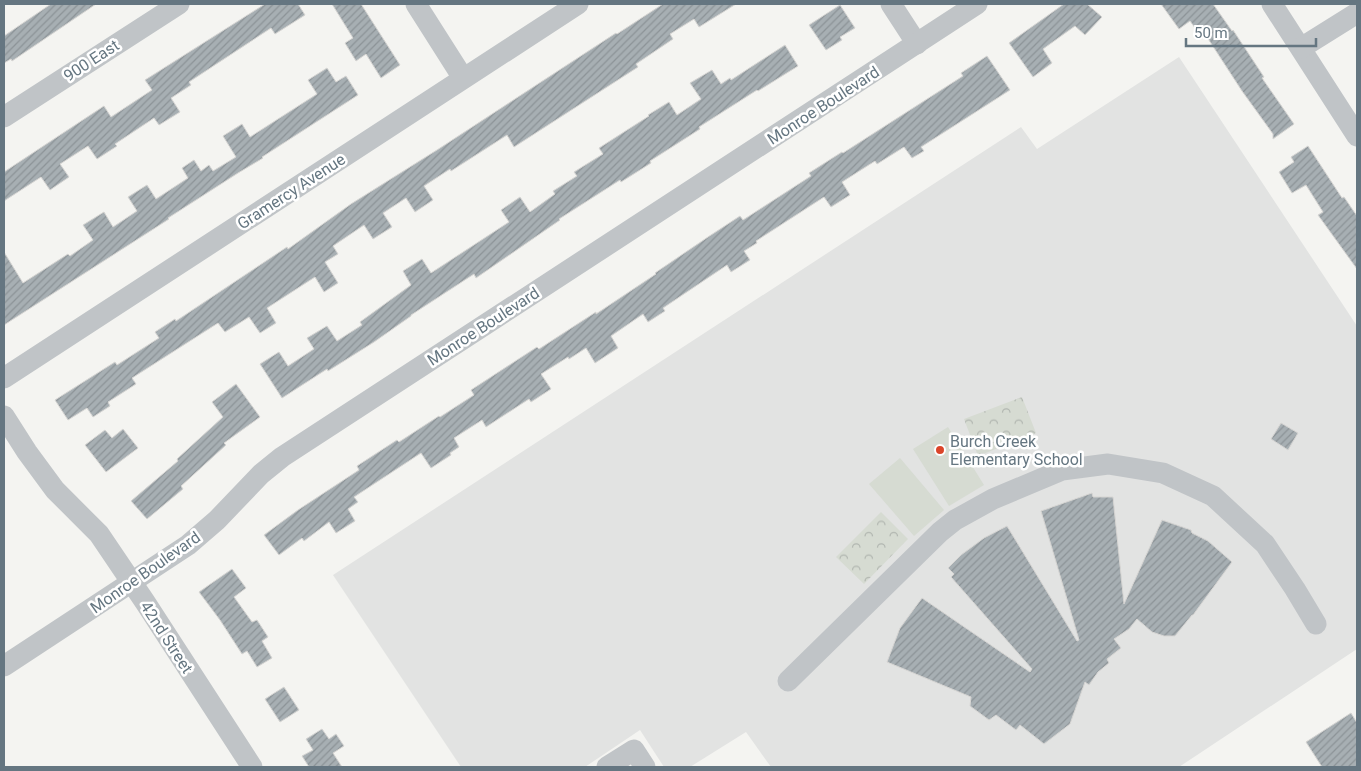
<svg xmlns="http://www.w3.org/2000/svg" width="1361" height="771" font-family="Roboto,sans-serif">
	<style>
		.built { fill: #e2e3e2 }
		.park { fill: url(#park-crowns) }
		.garden { fill: #d6dbd2 }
		.building { fill: url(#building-hatch); stroke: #d6d5d3 }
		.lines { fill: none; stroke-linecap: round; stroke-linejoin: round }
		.minor { stroke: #c0c4c7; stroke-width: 21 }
		.poi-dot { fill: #db452a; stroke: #fff; stroke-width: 2 }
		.labels { text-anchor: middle; stroke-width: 5; stroke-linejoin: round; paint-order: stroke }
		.street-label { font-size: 16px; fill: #657681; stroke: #fff }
		.poi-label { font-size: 16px; fill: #657681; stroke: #fff; text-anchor: start }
	</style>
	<defs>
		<pattern id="park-crowns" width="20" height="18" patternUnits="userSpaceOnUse" patternTransform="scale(1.25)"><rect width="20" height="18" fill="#d6dbd2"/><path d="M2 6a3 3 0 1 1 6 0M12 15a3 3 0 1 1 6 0" fill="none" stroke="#b1b6b0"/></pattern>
		<pattern id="building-hatch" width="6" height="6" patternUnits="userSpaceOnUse" patternTransform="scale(1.25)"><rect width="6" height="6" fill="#a7afb3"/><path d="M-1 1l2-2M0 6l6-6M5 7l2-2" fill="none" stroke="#8c9397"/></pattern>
	</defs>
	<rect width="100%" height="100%" fill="#f4f4f1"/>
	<!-- built -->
	<path class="built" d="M1179 57 1357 326V649L1179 767H771L746 732 690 767H664L640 730 585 767H461L333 575 1021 127 1037 149Z"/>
	<!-- park -->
	<g class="park">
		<path d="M1022 397 1036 433 978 456 964 419Z"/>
		<path d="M881 512 908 539 864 584 836 557Z"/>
	</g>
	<!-- garden -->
	<g class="garden">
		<path d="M948 427 984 485 949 506 913 449Z"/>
		<path d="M900 458 944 510 914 536 869 484Z"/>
	</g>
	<!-- building -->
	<g class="building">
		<path d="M51 4H96L12 61 11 59 4 63V36Z"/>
		<path d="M265 4H298L305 15 275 34 271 28 189 82 191 85 171 98 180 112 159 125 154 118 115 144 117 146 97 159 88 146 60 164 69 177 50 190 41 177 4 201V172L104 106 111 117 152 90 145 80Z"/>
		<path d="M332 4H361L400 65 381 78 366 54 356 61 345 43 353 38Z"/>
		<path d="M663 4H736L699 27 694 19 670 34 673 39 636 64 638 67 514 147 507 135 451 171 450 169 424 186 433 200 415 212 406 198 383 213 392 227 373 239 364 225 333 246 338 254 325 262 338 283 324 292 315 277 267 308 276 323 260 333 249 317 225 332 218 323 132 378 136 384 108 402 110 406 93 417 87 408 68 420 55 400 115 362 117 365 159 338 155 332 175 319 176 321 287 247 288 249 351 204 437 150 616 33 617 34Z"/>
		<path d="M1064 4H1087L1102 17 1085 35 1075 26 1043 49 1052 63 1033 77 1009 43Z"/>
		<path d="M1161 4H1213L1232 31 1233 30 1264 77 1262 78 1294 124 1273 139V134L1242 91 1205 34 1201 36 1190 21 1179 29Z"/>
		<path d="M840 5 855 28 840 37 842 40 826 50 809 25Z"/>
		<path d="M785 45 798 66 758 91 757 90 699 127 700 129 650 161 651 163 621 182 620 180 559 219 560 220 476 278 474 274 411 315V316L374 342 328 371 327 369 282 398 260 364 279 352 288 366 314 349 307 338 327 326 337 341 362 325 360 322 411 285 403 271 422 259 431 273 509 222 501 210 520 197 530 212 555 194 553 191 577 176 574 172 603 154 599 148 649 116 648 115 669 102 677 115 701 99 690 83 712 70 721 84 730 78 731 80Z"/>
		<path d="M987 56 1010 90 921 147 924 151 912 158 904 147 877 164 875 161 842 182 850 195 831 207 824 197 756 241 757 243 744 251 750 260 731 272 727 265 663 308 665 311 648 322 643 314 611 336 618 348 595 363 586 348 569 359 568 357 541 374 551 389 531 402 529 399 486 427 482 420 454 438 459 447 450 453 451 455 431 468 421 453 354 497 358 502 348 509 355 521 336 533 329 522 304 541 302 538 279 555 264 535 298 510 359 470 357 466 397 440 399 442 439 416 440 417 474 395 471 390 537 347 539 349 596 312V314L656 274 655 273 708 237 740 216 743 220 811 176 809 173 842 152 843 153 963 76 961 73Z"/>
		<path d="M327 68 336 82 346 76 358 95 262 157 263 158 238 173 168 218 169 219 4 325V252L23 283 68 254 70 256 93 240 83 225 104 212 113 227 137 211 128 197 147 185 156 199 188 178 182 168 194 160 201 171 209 165 213 171 236 157 223 136 242 124 250 137 317 94 308 80Z"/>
		<path d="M1308 146 1342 198 1344 197 1357 216V269L1318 215 1323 212 1306 185 1292 193 1279 172 1294 162 1291 157Z"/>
		<path d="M236 384 260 417 224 443 226 445 181 486 183 489 147 519 131 501 178 461 177 459 223 417 212 402Z"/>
		<path d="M1281 423 1298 433 1288 450 1271 439Z"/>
		<path d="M123 429 138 448 106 472 85 445 105 430 112 438Z"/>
		<path d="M1092 493 1093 497H1113L1124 604 1162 520 1191 530 1192 533 1208 541 1232 562 1193 615H1192L1175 636H1164L1152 632 1137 619 1129 629 1114 639 1121 648 1107 659 1109 663 1098 672 1089 685 1085 682 1070 724 1044 744 1020 725 1016 730 996 715 989 720 970 706 971 697 887 662 900 628 922 598 1030 672 1032 669 951 577 954 574 948 568 961 555 984 538 1007 526 1077 641 1079 640 1041 511Z"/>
		<path d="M232 569 246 588 234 597 252 622 257 620 268 637 262 641 272 658 257 667 247 651 242 654 220 620 199 592Z"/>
		<path d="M284 687 299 710 280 722 265 699Z"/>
		<path d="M1351 713 1357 723V767H1322L1306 742Z"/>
		<path d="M322 729 329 739 336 734 344 746 333 753 342 767H309L302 756 313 750 306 739Z"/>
	</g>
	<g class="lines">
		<!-- minor -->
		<g class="minor">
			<path d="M416 4 463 78"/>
			<path d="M891 4 917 44"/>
			<path d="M1272 4 1357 136"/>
			<path d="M1301 48 1357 13"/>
			<path d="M4 117 179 4"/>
			<path d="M4 378 578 4"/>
			<path d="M4 416 27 452 55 490 99 534 145 602 252 767"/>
			<path d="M4 666 188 545 217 520 261 474 282 457 977 4"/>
			<path d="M788 681 940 532 955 520 993 499 1062 470 1108 464 1163 473 1213 496 1265 544 1295 589 1316 624"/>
			<path d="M607 767 634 750 645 767"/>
		</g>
	</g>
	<!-- markers -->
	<circle class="poi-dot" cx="940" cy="450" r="5"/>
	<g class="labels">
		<!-- street labels -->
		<g class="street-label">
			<text transform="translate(91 60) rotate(-33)" y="6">900 East</text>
			<text transform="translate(823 105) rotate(-33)" y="6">Monroe Boulevard</text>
			<text transform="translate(291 191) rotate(-33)" y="6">Gramercy Avenue</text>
			<text transform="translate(483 326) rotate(-33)" y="6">Monroe Boulevard</text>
			<text transform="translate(145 572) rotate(-35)" y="6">Monroe Boulevard</text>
			<text transform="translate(167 637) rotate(57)" y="6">42nd Street</text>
		</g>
		<!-- poi labels -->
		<g class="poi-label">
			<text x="950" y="447">Burch Creek<tspan x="950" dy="18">Elementary School</tspan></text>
		</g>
	</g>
	<!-- border -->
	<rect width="1361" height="771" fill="none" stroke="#657681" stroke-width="10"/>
	<!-- scale -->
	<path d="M1186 38v8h130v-8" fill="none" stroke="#657681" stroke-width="2.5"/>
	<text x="1194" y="38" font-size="15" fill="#657681" stroke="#ffffff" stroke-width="4" paint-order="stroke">50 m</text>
</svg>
